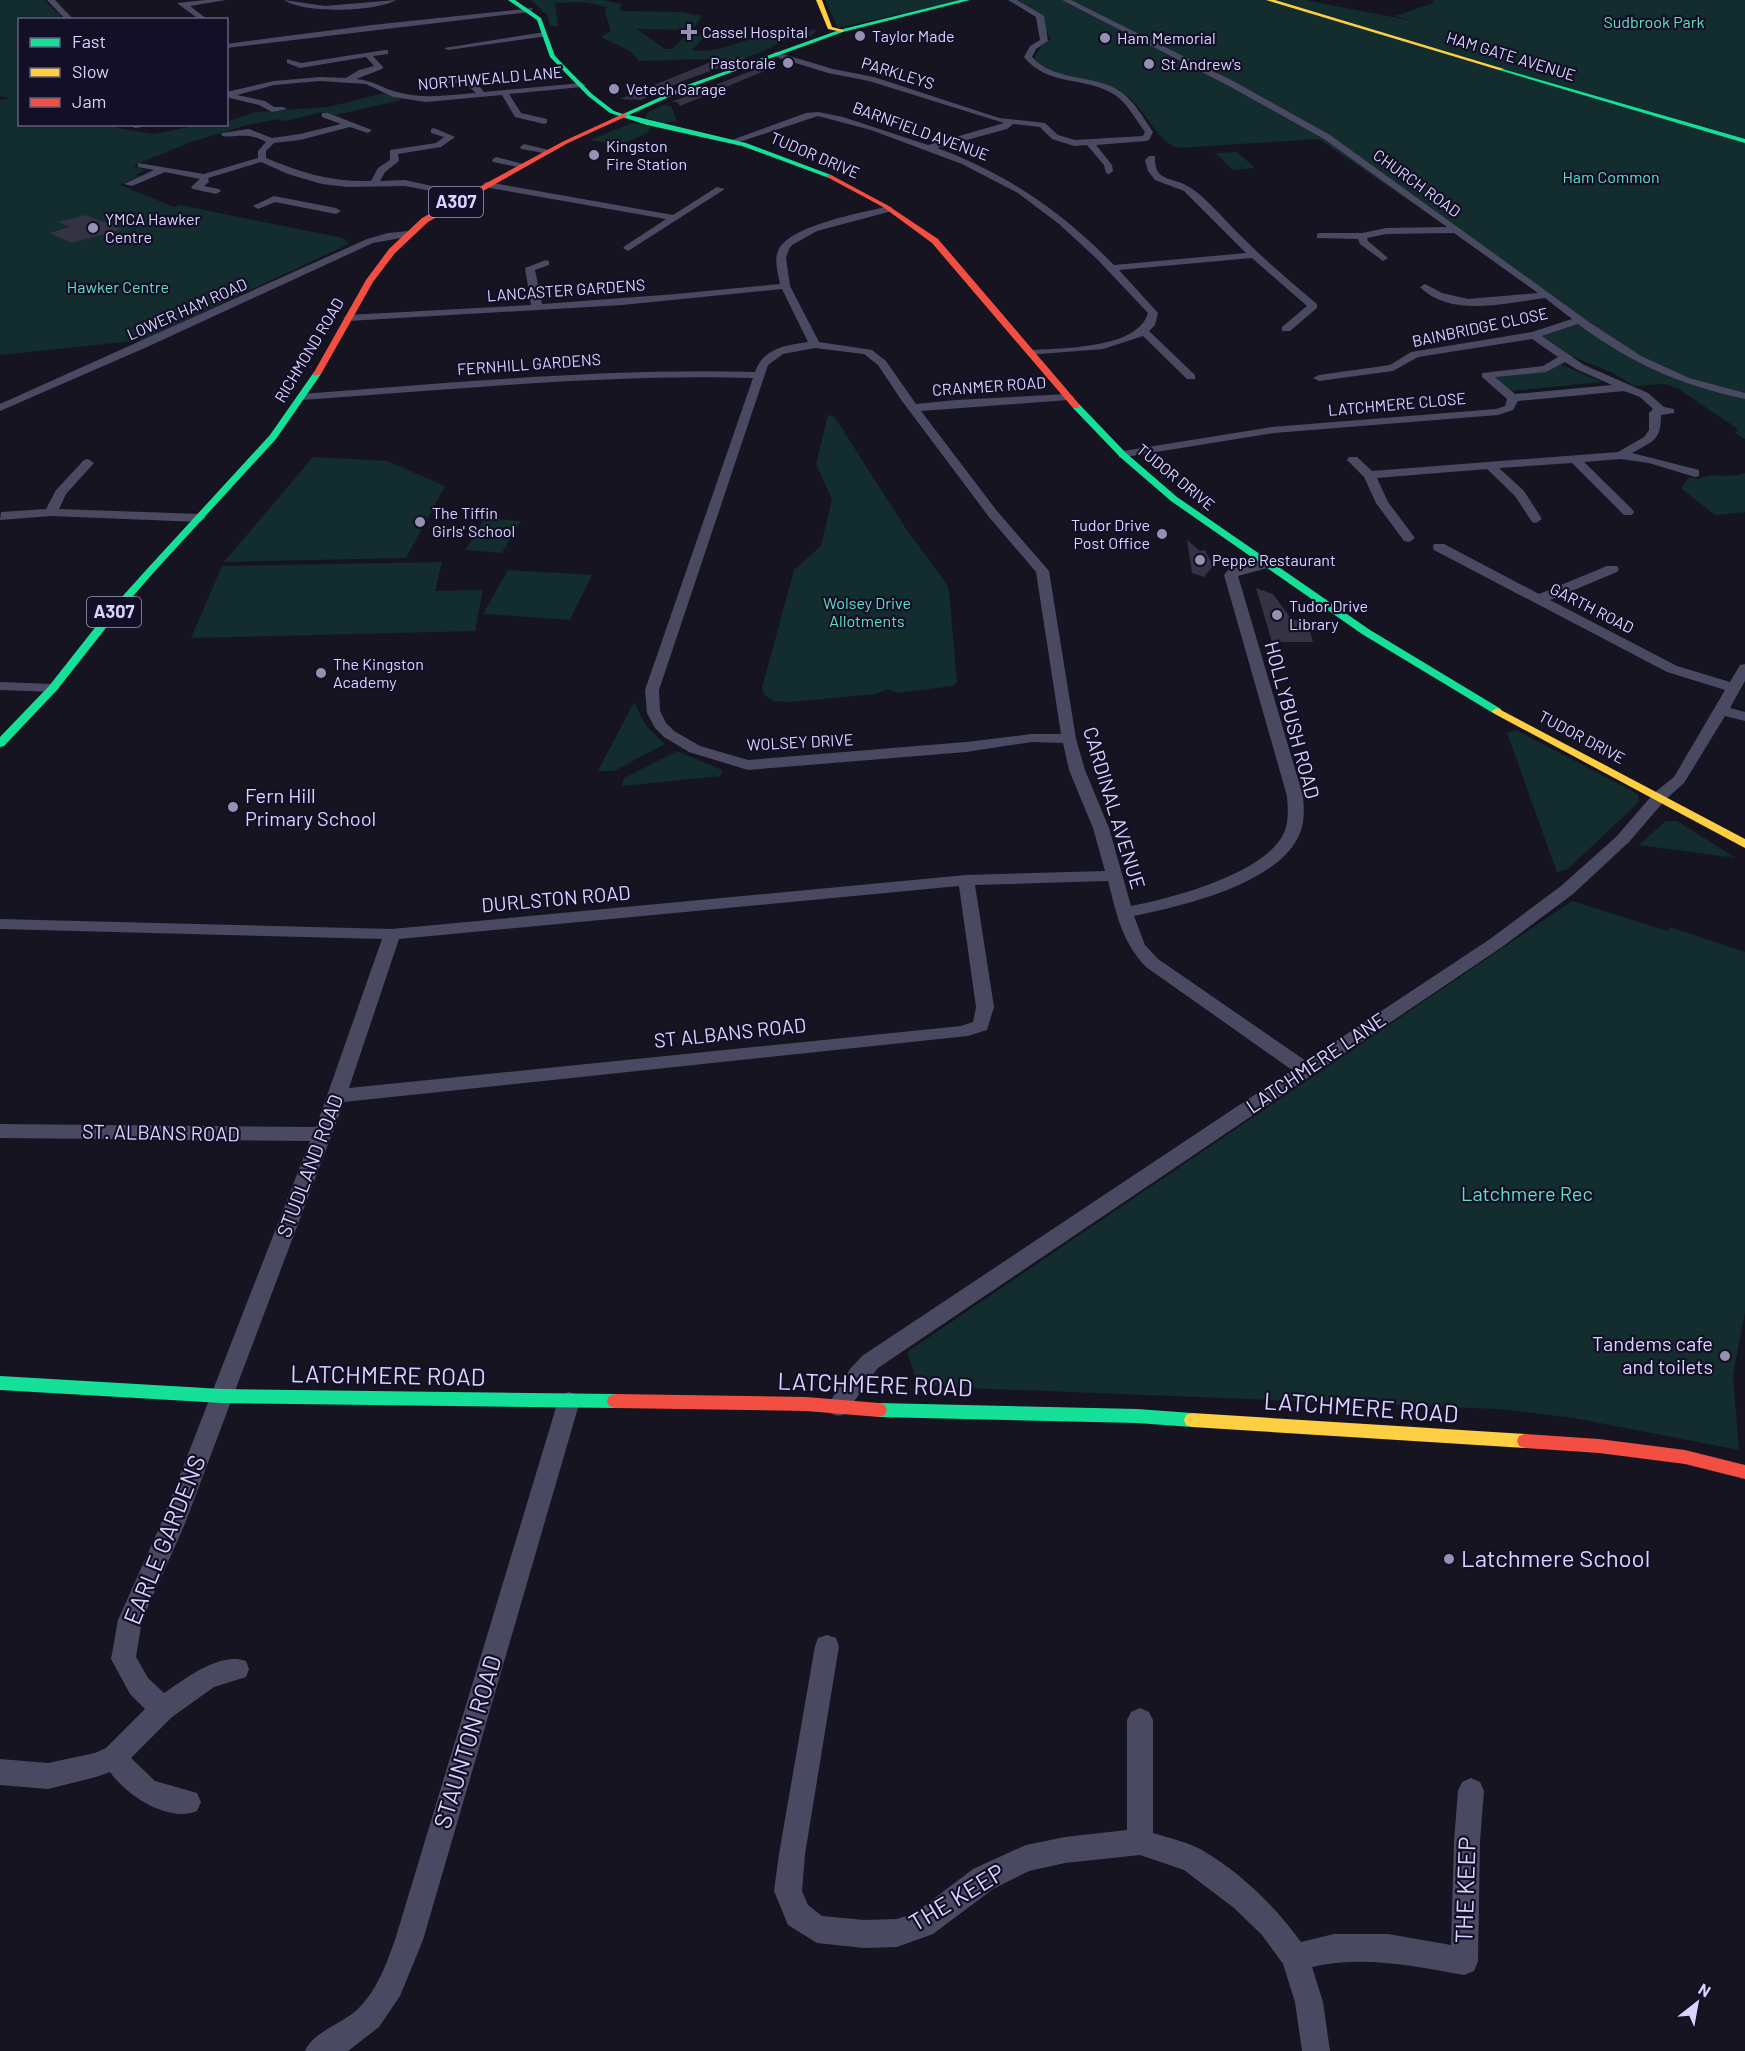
<svg xmlns="http://www.w3.org/2000/svg" width="1745" height="2051" font-family="Barlow,sans-serif">
	<style>
		.green { fill: #132c2d }
		.building { fill: #343243 }
		.lines { fill: none; stroke-linecap: round; stroke-linejoin: round }
		.street { fill: #4a4962; fill-rule: evenodd }
		.fast { fill: #16e098; fill-rule: evenodd }
		.slow { fill: #ffcf43; fill-rule: evenodd }
		.jam { fill: #f24e42; fill-rule: evenodd }
		.poi-dot { fill: #9591b1; stroke: #130f26; stroke-width: 2 }
		.labels { text-anchor: middle; stroke-width: 4.5; stroke-linejoin: round; paint-order: stroke }
		.far-park-label { font-size: 16px; fill: #5fe0c0; stroke: #130f26 }
		.far-poi-label { font-size: 16px; fill: #d9d4ff; stroke: #130f26; text-anchor: start }
		.far-street-label { font-size: 16px; fill: #d9d4ff; stroke: #130f26 }
		.shield { fill: #130f26; stroke: #9e99be; stroke-width: 1.5 }
		.shield-label { font-size: 18px; font-weight: bold; fill: #d9d4ff }
		.street-label { font-size: 20px; fill: #d9d4ff; stroke: #130f26 }
		.poi-label { font-size: 20px; fill: #d9d4ff; stroke: #130f26; text-anchor: start }
		.park-label { font-size: 20px; fill: #5fe0c0; stroke: #130f26 }
		.near-street-label { font-size: 24px; fill: #d9d4ff; stroke: #130f26 }
		.near-poi-label { font-size: 24px; fill: #d9d4ff; stroke: #130f26; text-anchor: start }
	</style>
	<rect width="100%" height="100%" fill="#161421"/>
	<!-- green -->
	<g class="green">
		<path d="M0 0H44L64 19 20 20V124L117 125V128L154 134 199 125 226 124 227 122 255 112 328 107 384 93 402 100 335 115 322 112 285 121 278 119 247 125 188 143 133 166 145 170 135 175 140 176 120 185 174 207 180 205 343 238 349 244 143 340 0 355V100L11 98 0 96Z"/>
		<path d="M531 0H602L621 4 620 11 682 12 702 16 693 30 637 29 665 49H672L685 36 707 34 692 50C718 54 743 39 768 35 775 34 780 36 787 32L818 29 811 36 796 34 762 52 744 58 639 61 630 51 601 37 611 31 605 13 607 7 583 2 555 3 558 26H550L548 16Z"/>
		<path d="M825 0H962L838 28Z"/>
		<path d="M1018 0H1305L1413 21 1395 16 1433 3 1434 0H1745V439L1735 433 1738 429 1677 388 1665 384 1634 386 1613 373 1571 356 1543 336 1582 323 1547 295 1319 139 1176 148C1171 145 1165 141 1161 137 1150 125 1139 103 1123 93 1095 76 1055 83 1034 58L1042 45 1051 39 1043 26 1044 18Z"/>
		<path d="M663 105 671 106 677 121 665 123 645 118 647 113Z"/>
		<path d="M632 123 653 127 648 129 651 131 621 145 590 140Z"/>
		<path d="M1237 152 1255 168 1233 170 1215 153Z"/>
		<path d="M1560 364 1602 382 1512 391 1492 377Z"/>
		<path d="M828 415 834 416 906 529 946 583 949 591 957 682 953 686 897 693 887 689 876 694 788 702 774 701 764 695 762 688 794 570 821 546 832 499 816 464Z"/>
		<path d="M313 457 387 461 445 486 406 558 224 562Z"/>
		<path d="M1745 473V512L1715 515 1681 488 1689 477 1698 479C1711 472 1730 479 1745 473Z"/>
		<path d="M485 518 521 521 502 553 465 550Z"/>
		<path d="M442 562 435 591 483 590 475 631 191 638 222 566Z"/>
		<path d="M508 570 592 575 570 620 483 614Z"/>
		<path d="M634 702 646 726 665 744 614 771H598Z"/>
		<path d="M1516 730 1638 794 1639 802 1568 869 1557 872 1507 733Z"/>
		<path d="M677 751 722 770 721 776 622 786 624 778Z"/>
		<path d="M1666 821H1677L1736 858 1639 845Z"/>
		<path d="M1572 901 1668 931 1670 927 1745 952V1312L1733 1375 1739 1450 1574 1418 1499 1409 919 1386 907 1352Z"/>
	</g>
	<!-- building -->
	<g class="building">
		<path d="M739 57 746 58 683 81 641 100 620 99 713 61Z"/>
		<path d="M769 64 777 66 680 106 677 102H671Z"/>
		<path d="M85 215 122 229 72 243 49 233 70 227 59 222Z"/>
		<path d="M1187 540 1200 551 1205 550 1213 566 1204 577 1192 573Z"/>
		<path d="M1256 588 1273 594 1292 620 1307 621 1313 642H1272Z"/>
	</g>
	<g class="lines">
		<!-- street -->
		<g class="street">
			<path d="M47 0H55L74 20H66Z"/>
			<path d="M206 0H226L190 6 208 20H200L177 3Z"/>
			<path d="M284 0 325 6 396 0C375 12 305 14 284 0Z"/>
			<path d="M1008 0H1017L1044 16 1048 41 1036 49 1032 57C1056 83 1094 73 1121 92 1135 102 1144 119 1153 132L1149 140 1146 141 1096 145 1112 165 1113 171 1109 174 1106 173 1104 165 1087 145 1074 146 1052 139 1040 127 1013 124 1007 129 937 148C1006 173 1062 212 1114 265L1246 253 1184 191 1155 180 1148 171 1145 160 1149 156H1155C1154 184 1172 175 1191 188 1209 200 1228 224 1244 239 1267 262 1292 283 1317 304V308L1290 331H1282V327L1307 306 1252 258 1119 270 1158 313 1155 325 1149 331 1195 375V379H1187L1143 336 1103 349 1027 355V351L1031 350C1062 348 1138 349 1148 313L1097 259 1059 224 1018 193 962 164 871 130 818 116 736 143 729 141 806 113 818 112 843 117 928 145 1004 123 869 81 828 73 773 56 772 54 776 52 833 69 874 77 999 118 1045 123 1058 135 1075 140 1143 136 1145 132C1136 120 1128 104 1115 95 1086 76 1048 87 1024 57L1030 46 1040 40 1036 17Z"/>
			<path d="M1062 0H1071L1235 82 1330 135 1589 322 1641 356 1689 378 1745 393V399C1678 384 1634 365 1578 324L1542 336 1584 365 1648 393 1664 407 1674 409V413L1661 415C1661 441 1653 441 1632 453L1699 470V476L1695 477 1649 463 1621 459 1584 462 1632 509 1634 512 1632 515H1624L1572 463 1499 468 1524 491 1542 519 1536 523 1532 522 1515 496 1487 469 1377 478 1388 502 1415 538 1409 542 1404 541 1376 503 1364 477 1347 460 1349 457H1357L1372 471 1618 452 1644 437 1649 430V413L1653 409 1640 397 1624 391 1518 401 1513 410 1498 415 1274 433 1119 458V452L1123 451 1272 427 1496 409 1505 406 1507 399 1482 377V373L1543 366 1558 357 1532 339 1418 357 1393 371 1319 381 1313 378 1319 375 1390 365 1411 352 1532 332 1572 319 1545 298C1507 303 1451 318 1420 287L1425 284 1442 293 1468 299 1538 293 1454 233 1386 234 1367 238 1368 241 1388 258 1383 261 1360 244 1358 239 1317 238V234L1320 233H1362L1386 228 1447 227 1324 139 1229 86ZM1565 362 1576 369 1612 385 1515 394 1495 377 1546 372Z"/>
			<path d="M533 8 530 12 226 48V44L372 25Z"/>
			<path d="M545 32 548 36 448 50 444 48Z"/>
			<path d="M385 50H388V54L373 56 383 67 382 69 356 79C373 80 385 90 401 93 426 99 450 95 476 93L465 83H437L433 81C449 72 473 76 484 92L582 83 586 85 582 87 509 94 521 113 547 119V123L544 124 515 117 502 95 426 102 393 97 366 84 320 81 274 85 237 95 265 101 274 107H283L287 109 272 112 259 105 226 97V92L274 81 320 77 346 78 359 70 374 66 366 57 300 68 287 63V59L301 63Z"/>
			<path d="M322 113H328L372 130 368 133 350 127 300 140 274 143 266 151V158C301 173 332 182 371 181L378 168 390 160V150L436 143 444 137 431 133V129L434 128 455 137 441 147 398 154 399 161 385 172 380 181 405 180 473 195 468 198 405 186 347 187 322 184 288 174 261 162 208 178 209 182 204 186 219 189 221 191 216 194 193 189 191 187 200 179 165 172 132 186 124 184 154 170 138 167V163L204 174 258 158V151L266 142C246 130 230 140 221 135L222 133 249 129 272 138 300 134 341 124 322 117Z"/>
			<path d="M157 124 135 128 131 125V124Z"/>
			<path d="M524 144 553 151 549 154 521 149 520 147Z"/>
			<path d="M496 157 527 165 523 168 493 162 492 160Z"/>
			<path d="M487 182 673 215 717 187 725 189 628 251 623 248 625 246 666 219 484 187V183Z"/>
			<path d="M274 196 336 208 341 211 336 214 275 202 258 209 253 206Z"/>
			<path d="M889 206 892 207V211L817 231 792 245 789 249 786 258 790 286 819 342 872 350 886 361 916 404 956 400 1068 394 1074 397 1068 400 921 411 997 511 1049 571 1076 739 1085 770 1109 828 1131 906C1172 898 1265 874 1284 833 1289 822 1288 808 1287 796L1224 575 1230 568 1235 567 1266 560 1273 564 1271 567 1238 576 1303 796C1304 808 1305 821 1300 833 1280 884 1182 906 1134 916L1145 945 1158 959 1306 1061 1490 939 1561 886 1617 836 1654 793 1674 777 1725 690 1667 672 1434 550 1433 547 1434 544H1444L1539 594 1607 566H1617L1619 569 1617 572 1550 600 1677 666 1730 682 1740 665 1745 664V681L1730 708 1745 712V721L1725 716 1684 783 1666 799 1629 842 1573 894 1502 947 878 1368C870 1377 849 1411 844 1414 839 1417 835 1415 830 1413L827 1407 850 1369 862 1356 1292 1070 1146 967C1121 940 1117 915 1108 881L975 885 994 1007 987 1030 968 1036 344 1102 184 1526 142 1620 136 1657 148 1678 164 1693C185 1679 220 1651 246 1661L249 1669 246 1677 214 1687 172 1717 131 1758 155 1781 197 1793 201 1802 197 1811C168 1823 126 1795 110 1772L96 1777 48 1789 0 1785V1759L48 1763 95 1753 106 1748 145 1709 130 1694 111 1659 118 1620 160 1526 310 1141 0 1138V1124L316 1127 382 939 0 929V919L392 929 966 875 1105 871 1093 828 1069 770 1063 743 1032 742 966 752 748 770 689 752 664 737 655 728 647 713 645 690 753 378C602 374 452 390 302 400L296 397 302 394C453 383 604 368 755 372 763 348 787 345 808 342L782 289 622 305 348 321 343 318 348 315 531 305 525 268 546 260 549 261V265L535 270 542 304 676 294 780 284C778 273 774 261 778 251 789 225 862 213 889 206ZM815 348 864 354 878 365 902 401 989 517 1036 572 1061 734H1032L966 742 748 760 700 746 674 731 666 723 660 711 659 690 768 365 783 354ZM959 886 976 1007 973 1022 961 1026 349 1088 399 939Z"/>
			<path d="M409 231 414 234 412 236 373 243 147 347 0 411V404L367 239 388 233Z"/>
			<path d="M88 459 94 463 66 494 59 509 200 514 206 518 200 522 51 516 0 520 1 512 46 509 56 490 84 460Z"/>
			<path d="M0 682 53 684 60 688 53 692 0 690Z"/>
			<path d="M569 1392 577 1395 580 1401 423 1940 400 1996 379 2027 348 2051H305C313 2032 342 2024 358 2009 377 1990 386 1965 395 1940L558 1401 561 1395Z"/>
			<path d="M827 1635 836 1638 839 1646 805 1854 802 1891 808 1905 822 1916 864 1920 897 1919 915 1913 973 1869 1026 1845 1065 1837 1127 1830V1720L1131 1712 1140 1708 1149 1712 1153 1720V1833C1169 1838 1188 1842 1202 1850 1241 1873 1275 1906 1301 1942L1334 1934H1388L1451 1945 1454 1841 1458 1791 1462 1782 1471 1778 1480 1782 1484 1791 1480 1841 1478 1961 1474 1971 1464 1975C1413 1966 1363 1955 1312 1967L1323 2002 1330 2051H1302L1295 2002 1283 1964 1262 1935 1234 1908 1184 1870 1140 1855 1065 1863 1029 1871 993 1889 933 1934 897 1947 864 1948 817 1943 788 1925 774 1891 779 1854 815 1646 818 1638Z"/>
		</g>
		<!-- fast -->
		<g class="fast">
			<path d="M508 0H515L541 18 555 56 592 94 614 111 623 114 687 85 839 30 960 0H970L843 32 691 87 629 115 746 143 831 175 829 178 742 146 647 125 610 113 588 96 550 57 537 20Z"/>
			<path d="M1499 68 1745 139V143L1499 70Z"/>
			<path d="M314 372 321 374 276 439 154 572 109 624 57 690 4 746 0 747V737L49 686 101 620 148 568 270 435Z"/>
			<path d="M1073 404H1079L1126 453 1177 497 1370 630 1501 709V713H1493L1362 634 1171 501 1120 457 1073 408Z"/>
			<path d="M0 1376 222 1389 615 1394 621 1396 623 1401 621 1406 615 1408 222 1403 0 1390Z"/>
			<path d="M879 1403 1137 1409 1192 1413 1198 1415 1200 1420 1198 1425 1192 1427 1137 1423 879 1417 873 1415 871 1410 873 1405Z"/>
		</g>
		<!-- slow -->
		<g class="slow">
			<path d="M816 0H822L832 27 843 30V32L828 29Z"/>
			<path d="M1266 0H1275L1504 69 1499 70Z"/>
			<path d="M1497 708 1745 839V848L1493 713 1492 711Z"/>
			<path d="M1192 1413 1525 1434 1531 1436 1533 1441 1531 1446 1525 1448 1192 1427 1186 1425 1184 1420 1186 1415Z"/>
		</g>
		<!-- jam -->
		<g class="jam">
			<path d="M625 113 627 116 568 143 428 222 395 253 373 282 321 374 314 376 313 374 366 280 389 249 422 218 564 141Z"/>
			<path d="M827 175H831L887 205 938 239 1079 404V408H1073L932 243 883 207 827 177Z"/>
			<path d="M615 1394 806 1397 879 1403 885 1405 887 1410 885 1415 879 1417 806 1411 615 1408 609 1406 607 1401 609 1396Z"/>
			<path d="M1525 1434 1599 1439 1685 1450 1745 1465V1479L1685 1464 1599 1453 1525 1448 1519 1446 1517 1441 1519 1436Z"/>
		</g>
	</g>
	<!-- markers -->
	<g class="poi-dot">
		<path d="M686 23h6v6h6v6h-6v6h-6v-6h-6v-6h6z"/>
		<circle cx="860" cy="36" r="6"/>
		<circle cx="1105" cy="38" r="6"/>
		<circle cx="788" cy="63" r="6"/>
		<circle cx="1149" cy="64" r="6"/>
		<circle cx="614" cy="89" r="6"/>
		<circle cx="594" cy="155" r="6"/>
		<circle cx="93" cy="228" r="6"/>
		<circle cx="420" cy="522" r="6"/>
		<circle cx="1162" cy="534" r="6"/>
		<circle cx="1200" cy="560" r="6"/>
		<circle cx="1277" cy="615" r="6"/>
		<circle cx="321" cy="673" r="6"/>
		<circle cx="233" cy="807" r="6"/>
		<circle cx="1725" cy="1356" r="6"/>
		<circle cx="1449" cy="1559" r="6"/>
	</g>
	<g class="labels">
		<!-- far-park labels -->
		<g class="far-park-label">
			<text x="1654" y="28">Sudbrook Park</text>
			<text x="1611" y="183">Ham Common</text>
			<text x="118" y="293">Hawker Centre</text>
			<text x="867" y="609">Wolsey Drive<tspan x="867" dy="18">Allotments</tspan></text>
		</g>
		<!-- far-poi labels -->
		<g class="far-poi-label">
			<text x="702" y="38">Cassel Hospital</text>
			<text x="872" y="42">Taylor Made</text>
			<text x="1117" y="44">Ham Memorial</text>
			<text x="776" y="69" text-anchor="end">Pastorale</text>
			<text x="1161" y="70">St Andrew's</text>
			<text x="626" y="95">Vetech Garage</text>
			<text x="606" y="152">Kingston<tspan x="606" dy="18">Fire Station</tspan></text>
			<text x="105" y="225">YMCA Hawker<tspan x="105" dy="18">Centre</tspan></text>
			<text x="432" y="519">The Tiffin<tspan x="432" dy="18">Girls' School</tspan></text>
			<text x="1150" y="531" text-anchor="end">Tudor Drive<tspan x="1150" dy="18">Post Office</tspan></text>
			<text x="1212" y="566">Peppe Restaurant</text>
			<text x="1289" y="612">Tudor Drive<tspan x="1289" dy="18">Library</tspan></text>
			<text x="333" y="670">The Kingston<tspan x="333" dy="18">Academy</tspan></text>
		</g>
		<!-- far-street labels -->
		<g class="far-street-label">
			<text transform="translate(1511 56) rotate(17)" y="6">HAM GATE AVENUE</text>
			<text transform="translate(898 73) rotate(17)" y="6">PARKLEYS</text>
			<text transform="translate(490 78) rotate(-5)" y="6">NORTHWEALD LANE</text>
			<text transform="translate(921 131) rotate(20)" y="6">BARNFIELD AVENUE</text>
			<text transform="translate(815 155) rotate(23)" y="6">TUDOR DRIVE</text>
			<text transform="translate(1417 183) rotate(36)" y="6">CHURCH ROAD</text>
			<text transform="translate(566 290) rotate(-4)" y="6">LANCASTER GARDENS</text>
			<text transform="translate(187 309) rotate(-24)" y="6">LOWER HAM ROAD</text>
			<text transform="translate(1480 327) rotate(-12)" y="6">BAINBRIDGE CLOSE</text>
			<text transform="translate(309 350) rotate(-59)" y="6">RICHMOND ROAD</text>
			<text transform="translate(529 364) rotate(-4)" y="6">FERNHILL GARDENS</text>
			<text transform="translate(989 386) rotate(-4)" y="6">CRANMER ROAD</text>
			<text transform="translate(1397 404) rotate(-5)" y="6">LATCHMERE CLOSE</text>
			<text transform="translate(1176 477) rotate(39)" y="6">TUDOR DRIVE</text>
			<text transform="translate(1592 608) rotate(27)" y="6">GARTH ROAD</text>
			<text transform="translate(1582 737) rotate(28)" y="6">TUDOR DRIVE</text>
			<text transform="translate(800 742) rotate(-3)" y="6">WOLSEY DRIVE</text>
		</g>
		<!-- shield labels -->
		<g class="shield">
			<rect x="429" y="187" width="54" height="30" rx="4.5"/>
			<rect x="87" y="597" width="54" height="30" rx="4.5"/>
		</g>
		<g class="shield-label">
			<text x="456" y="208">A307</text>
			<text x="114" y="618">A307</text>
		</g>
		<!-- street labels -->
		<g class="street-label">
			<text transform="translate(1292 720) rotate(75)" y="7">HOLLYBUSH ROAD</text>
			<text transform="translate(1114 808) rotate(73)" y="7">CARDINAL AVENUE</text>
			<text transform="translate(556 899) rotate(-5)" y="7">DURLSTON ROAD</text>
			<text transform="translate(730 1033) rotate(-6)" y="7">ST ALBANS ROAD</text>
			<text transform="translate(1316 1063) rotate(-34)" y="7">LATCHMERE LANE</text>
			<text transform="translate(161 1133) rotate(1)" y="7">ST. ALBANS ROAD</text>
			<text transform="translate(310 1166) rotate(-69)" y="7">STUDLAND ROAD</text>
		</g>
		<!-- poi labels -->
		<g class="poi-label">
			<text x="245" y="803">Fern Hill<tspan x="245" dy="23">Primary School</tspan></text>
			<text x="1713" y="1351" text-anchor="end">Tandems cafe<tspan x="1713" dy="23">and toilets</tspan></text>
		</g>
		<!-- park labels -->
		<g class="park-label">
			<text x="1527" y="1201">Latchmere Rec</text>
		</g>
		<!-- near-street labels -->
		<g class="near-street-label">
			<text transform="translate(388 1376) rotate(1)" y="8">LATCHMERE ROAD</text>
			<text transform="translate(875 1385) rotate(2)" y="8">LATCHMERE ROAD</text>
			<text transform="translate(1361 1408) rotate(4)" y="8">LATCHMERE ROAD</text>
			<text transform="translate(165 1540) rotate(-68)" y="8">EARLE GARDENS</text>
			<text transform="translate(468 1742) rotate(-73)" y="8">STAUNTON ROAD</text>
			<text transform="translate(1466 1890) rotate(-88)" y="8">THE KEEP</text>
			<text transform="translate(957 1898) rotate(-31)" y="8">THE KEEP</text>
		</g>
		<!-- near-poi labels -->
		<g class="near-poi-label">
			<text x="1461" y="1567">Latchmere School</text>
		</g>
	</g>
	<!-- legend -->
	<rect x="18" y="18" width="210" height="108" fill="#130f26" stroke="#625e7d" stroke-width="1.5"/>
	<rect x="30" y="38" width="30" height="9" fill="#16e098" stroke="#625e7d" stroke-width="1.5"/>
	<text x="72" y="48" font-size="18" fill="#d9d4ff">Fast</text>
	<rect x="30" y="68" width="30" height="9" fill="#ffcf43" stroke="#625e7d" stroke-width="1.5"/>
	<text x="72" y="78" font-size="18" fill="#d9d4ff">Slow</text>
	<rect x="30" y="98" width="30" height="9" fill="#f24e42" stroke="#625e7d" stroke-width="1.5"/>
	<text x="72" y="108" font-size="18" fill="#d9d4ff">Jam</text>
	<!-- north arrow -->
	<g transform="translate(1697 2003) rotate(31)" stroke="#130f26" stroke-width="4.5" paint-order="stroke">
	<path d="M0-4.5L10 22L0 15L-10 22Z" fill="#d9d4ff"/>
	<text y="-9" font-size="16" font-weight="bold" text-anchor="middle" fill="#d9d4ff">N</text>
	</g>
</svg>
